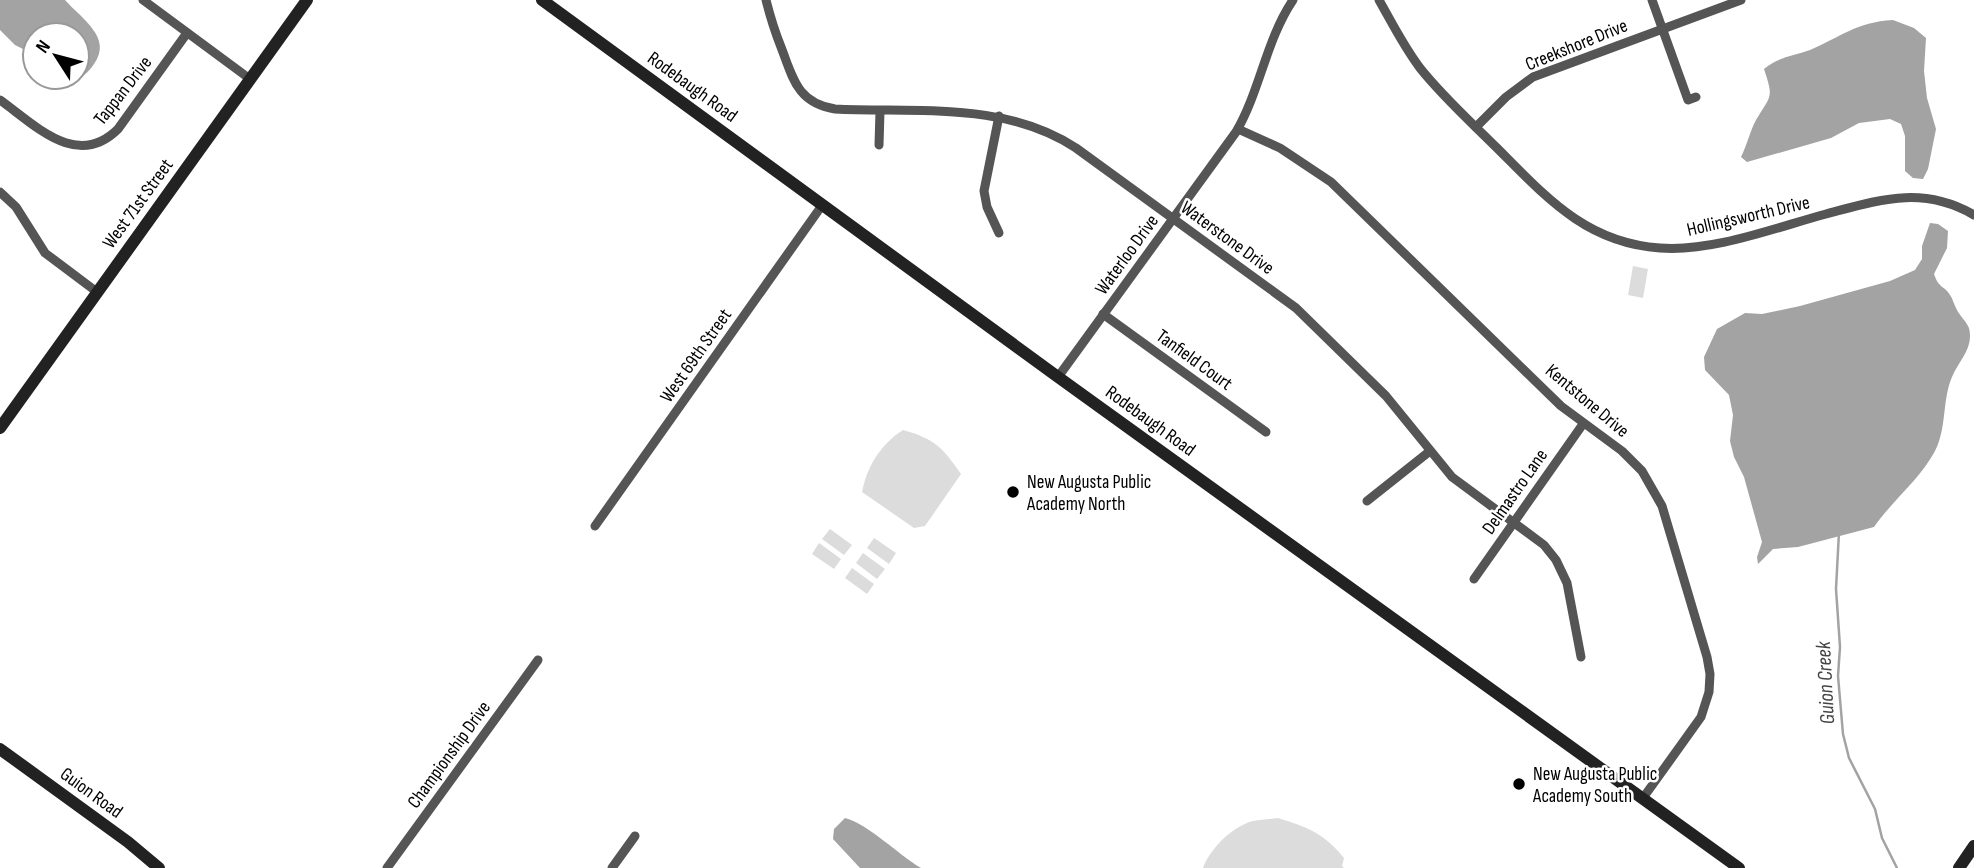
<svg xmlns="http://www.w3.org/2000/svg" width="1974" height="868" font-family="'Sofia Sans Condensed',sans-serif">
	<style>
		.green { fill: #dcdcdc }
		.water { fill: #a3a3a3 }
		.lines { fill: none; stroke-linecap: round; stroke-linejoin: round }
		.stream { stroke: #a3a3a3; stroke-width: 2.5 }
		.street { stroke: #555; stroke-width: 9 }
		.secondary { stroke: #222; stroke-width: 12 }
		.poi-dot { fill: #000; stroke: #fff; stroke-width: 2.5 }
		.labels { text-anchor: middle; stroke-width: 5; stroke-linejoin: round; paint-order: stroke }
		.street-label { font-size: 19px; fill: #000; stroke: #fff }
		.poi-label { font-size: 19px; fill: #000; stroke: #fff; text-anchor: start }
		.water-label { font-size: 21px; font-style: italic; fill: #444; stroke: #fff }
	</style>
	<rect width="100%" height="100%" fill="#fff"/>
	<!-- green -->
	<g class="green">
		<path d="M1633 266 1648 269 1643 298 1628 295Z"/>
		<path d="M903 430C935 439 942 447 961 474L925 526 914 528 862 492C867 466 881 444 903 430Z"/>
		<path d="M830 529 852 545 844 555 822 539Z"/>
		<path d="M874 538 896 553 889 564 867 548Z"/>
		<path d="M819 543 841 559 834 569 812 554Z"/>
		<path d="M863 553 885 569 877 579 856 563Z"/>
		<path d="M852 568 874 584 867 594 845 578Z"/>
		<path d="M1278 818C1307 827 1324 833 1344 858L1342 866 1344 868H1203C1209 851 1228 831 1245 824 1254 819 1268 820 1278 818Z"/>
	</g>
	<!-- water -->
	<g class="water">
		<path d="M0 0H65C82 19 113 38 94 64 88 73 82 78 72 80L68 77H77V35H35V55L15 45 0 30Z"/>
		<path d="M1893 20 1914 28 1926 38 1924 71 1927 98 1936 129 1928 169 1923 179 1913 178 1905 171V136L1901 124 1890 119 1859 123 1831 138 1747 162 1741 157C1747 145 1750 131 1756 120 1771 95 1774 99 1764 69 1778 57 1793 56 1810 50 1841 37 1856 22 1893 20Z"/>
		<path d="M1930 223 1938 224 1948 231 1947 248 1934 274C1939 289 1944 285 1950 295 1953 299 1954 305 1957 310 1960 316 1966 321 1969 328 1974 348 1959 360 1952 377 1942 400 1947 428 1935 451 1920 479 1893 500 1874 527L1798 547 1773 549 1758 564 1757 557 1762 542 1744 477 1734 457 1730 441 1733 415 1729 395 1705 370 1704 357 1717 329 1745 313 1762 314 1800 306 1890 281 1915 270 1922 259V246Z"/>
		<path d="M845 818C870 825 897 854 921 868H860L833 839 834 829Z"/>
	</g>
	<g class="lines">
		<!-- stream -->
		<path class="stream" d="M1839 532 1836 589 1840 647 1838 676 1843 734 1849 758 1875 809 1882 838 1897 868"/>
		<!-- street -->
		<g class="street">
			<path d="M143 0 250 79"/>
			<path d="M766 0C770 16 775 32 781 47 793 78 797 103 835 109 917 113 1005 101 1076 148L1296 308 1386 396 1452 477 1544 545 1556 560 1567 583 1581 657"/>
			<path d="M1379 0C1392 23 1404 47 1420 68 1443 97 1471 122 1497 148 1546 197 1586 243 1660 248 1713 252 1774 228 1826 214 1879 200 1922 185 1974 215"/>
			<path d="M1652 0 1688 100 1696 97"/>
			<path d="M0 100C35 125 77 170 118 129L187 33"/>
			<path d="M999 116 984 191 987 207 999 233"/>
			<path d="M1476 127 1506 97 1533 77 1741 0"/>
			<path d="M1238 129 1280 148 1331 182 1561 406 1622 451 1642 471 1662 506 1707 657 1710 674 1709 692 1701 717 1643 798"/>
			<path d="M879 145 880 111"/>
			<path d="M0 192 16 207 45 253 97 292"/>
			<path d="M1103 314 1266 432"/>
			<path d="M1058 377 1236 132C1260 91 1266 40 1293 0"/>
			<path d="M1367 501 1430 451"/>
			<path d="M595 526 823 204"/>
			<path d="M1474 579 1583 424"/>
			<path d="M387 868 538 660"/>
			<path d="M612 868 635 836"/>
		</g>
		<!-- secondary -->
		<g class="secondary">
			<path d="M542 0 1058 377 1739 868"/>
			<path d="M0 428 307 0"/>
			<path d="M0 749 128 842 159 868"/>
			<path d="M1959 868 1974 846"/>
		</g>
	</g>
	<!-- markers -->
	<g class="poi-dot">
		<circle cx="1013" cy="492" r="7"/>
		<circle cx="1519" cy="784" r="7"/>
	</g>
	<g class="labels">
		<!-- street labels -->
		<g class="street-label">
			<text transform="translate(1576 44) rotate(-22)" y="7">Creekshore Drive</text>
			<text transform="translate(693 86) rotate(36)" y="7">Rodebaugh Road</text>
			<text transform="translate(122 90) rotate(-52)" y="7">Tappan Drive</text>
			<text transform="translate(137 203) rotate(-54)" y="7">West 71st Street</text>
			<text transform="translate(1748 215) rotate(-13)" y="7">Hollingsworth Drive</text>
			<text transform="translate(1228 237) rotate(36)" y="7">Waterstone Drive</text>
			<text transform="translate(1126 254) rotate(-54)" y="7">Waterloo Drive</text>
			<text transform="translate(695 355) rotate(-55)" y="7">West 69th Street</text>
			<text transform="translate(1195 359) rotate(36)" y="7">Tanfield Court</text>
			<text transform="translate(1588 400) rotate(40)" y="7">Kentstone Drive</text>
			<text transform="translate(1151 420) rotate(36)" y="7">Rodebaugh Road</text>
			<text transform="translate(1514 491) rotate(-55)" y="7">Delmastro Lane</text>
			<text transform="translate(448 754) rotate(-54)" y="7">Championship Drive</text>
			<text transform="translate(92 792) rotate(36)" y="7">Guion Road</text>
		</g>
		<!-- poi labels -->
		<g class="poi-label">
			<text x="1027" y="488">New Augusta Public<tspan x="1027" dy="22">Academy North</tspan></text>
			<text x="1533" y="780">New Augusta Public<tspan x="1533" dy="22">Academy South</tspan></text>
		</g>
		<!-- water labels -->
		<g class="water-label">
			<text transform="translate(1825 683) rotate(-93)" y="7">Guion Creek</text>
		</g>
	</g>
	<!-- north arrow -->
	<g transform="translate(56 56) rotate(306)"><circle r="33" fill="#ffffff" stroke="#999999" stroke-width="2"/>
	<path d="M0-5L12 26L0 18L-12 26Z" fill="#000000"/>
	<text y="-10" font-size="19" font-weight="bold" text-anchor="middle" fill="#000000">N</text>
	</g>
</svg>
